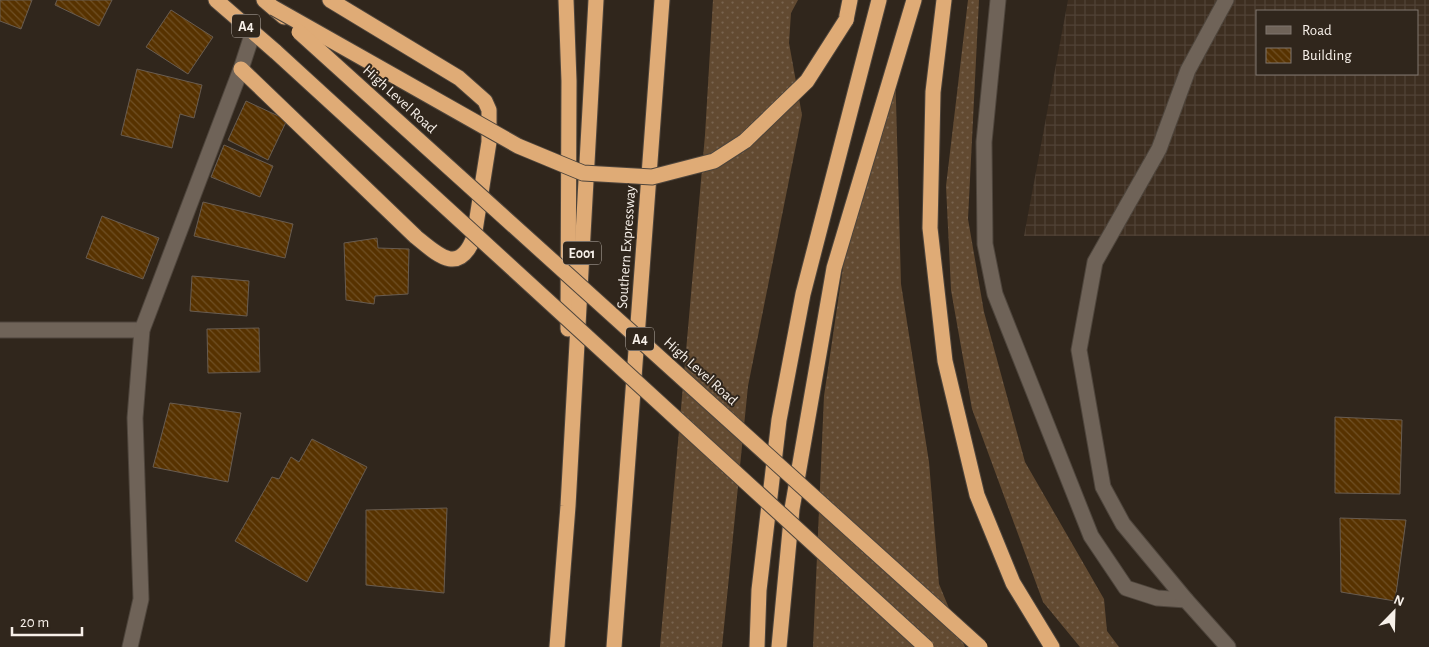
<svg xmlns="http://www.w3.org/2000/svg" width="1429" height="647" font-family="'Alegreya Sans',sans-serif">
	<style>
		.industrial { fill: url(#industrial-grid); fill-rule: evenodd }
		.grass { fill: url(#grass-dots) }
		.building { fill: url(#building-back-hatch); stroke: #685c51 }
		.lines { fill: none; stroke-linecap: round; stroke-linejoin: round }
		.minor-casing { stroke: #4e453c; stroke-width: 17 }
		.highway-casing { stroke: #4e453c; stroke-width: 17 }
		.minor { stroke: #6f6358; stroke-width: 15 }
		.highway { stroke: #dfab76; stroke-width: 15 }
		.highway-bridge-casing { stroke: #4e453c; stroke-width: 17; stroke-linecap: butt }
		.highway-bridge { stroke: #dfab76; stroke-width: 15 }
		.labels { text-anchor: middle; stroke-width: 4; stroke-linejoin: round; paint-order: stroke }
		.shield { fill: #30261c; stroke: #bbb3ac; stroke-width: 1 }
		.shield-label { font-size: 14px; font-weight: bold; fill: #f7f0e9 }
		.street-label { font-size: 15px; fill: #f7f0e9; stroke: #30261c }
	</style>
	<defs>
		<pattern id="industrial-grid" width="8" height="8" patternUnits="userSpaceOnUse" patternTransform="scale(1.25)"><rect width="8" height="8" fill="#3d2e20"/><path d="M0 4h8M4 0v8" fill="none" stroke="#504236"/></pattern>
		<pattern id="grass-dots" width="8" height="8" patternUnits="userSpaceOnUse" patternTransform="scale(1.25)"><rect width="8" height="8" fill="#624a31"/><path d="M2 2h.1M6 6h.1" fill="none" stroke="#79644f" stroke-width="1.8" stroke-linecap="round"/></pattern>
		<pattern id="building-back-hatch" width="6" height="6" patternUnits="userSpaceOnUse" patternTransform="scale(1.25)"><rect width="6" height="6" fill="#573200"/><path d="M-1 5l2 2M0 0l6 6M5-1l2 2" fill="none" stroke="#705025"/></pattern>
	</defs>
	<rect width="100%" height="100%" fill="#30261c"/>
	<!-- industrial -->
	<path class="industrial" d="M1068 0H1429V236H1024ZM1258 11H1418V74H1258Z"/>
	<!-- grass -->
	<g class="grass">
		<path d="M713 0H798L791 13 789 43 802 115 748 386 722 647H660L705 135Z"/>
		<path d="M968 0H979L968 219 984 312 1025 462 1104 599 1107 631 1119 647H1080L1043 602 972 409 951 290 946 186Z"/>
		<path d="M895 64 901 284 929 462 939 584 965 647H813L824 396 853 199Z"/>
	</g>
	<!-- building -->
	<g class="building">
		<path d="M0 0H32L21 29 0 21Z"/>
		<path d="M57 0H112L99 26 55 5Z"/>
		<path d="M171 10 213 37 188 74 146 47Z"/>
		<path d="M137 69 202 85 194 118 180 114 172 148 121 135Z"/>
		<path d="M246 101 287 120 268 160 228 140Z"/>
		<path d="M224 145 273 166 260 197 211 177Z"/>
		<path d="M203 202 293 224 285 258 194 236Z"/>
		<path d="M102 216 159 238 143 279 86 258Z"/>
		<path d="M377 238 378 248 409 249 408 294 375 296 374 304 346 300 344 243Z"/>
		<path d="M192 276 249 281 247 316 190 311Z"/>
		<path d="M259 328 260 372 208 373 207 329Z"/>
		<path d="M170 403 241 413 228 482 153 467Z"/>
		<path d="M1335 417 1402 420 1400 494 1335 493Z"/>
		<path d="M312 439 367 467 307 582 235 541 272 477 279 479 291 457 299 462Z"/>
		<path d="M447 508 444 593 366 585V510Z"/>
		<path d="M1340 518 1406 520 1395 601 1341 592Z"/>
	</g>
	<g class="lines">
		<!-- minor casing -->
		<g class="minor-casing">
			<g id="minor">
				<path d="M998 0 984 142 985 244 995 294 1091 536 1126 588 1157 598 1186 600"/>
				<path d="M1226 0 1188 70 1159 149 1095 262 1079 350 1103 487 1123 524 1186 600 1228 647"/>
				<path d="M0 330H142"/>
				<path d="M130 647 141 599 135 418 142 330 241 69 253 32"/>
			</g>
		</g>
		<!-- highway casing -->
		<g class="highway-casing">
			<g id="highway">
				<path d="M216 0 276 52"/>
				<path d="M264 0 284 17"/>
				<path d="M566 0 569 81 568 329"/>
				<path d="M944 0 933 92 930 228 945 361 977 495 1013 583 1052 647"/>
				<path d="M846 20 850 0"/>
				<path d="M241 69 416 237C438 255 459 276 474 237L489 142V110L485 101 459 78 330 0"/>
				<path d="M557 647 568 506 596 0"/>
				<path d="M614 647 662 0"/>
				<path d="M757 647 759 590 779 420 803 294 879 0"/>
				<path d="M779 647 792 509 834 268 914 0"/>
			</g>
		</g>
		<!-- minor -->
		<use href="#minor" class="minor"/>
		<!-- highway -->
		<use href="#highway" class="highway"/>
		<!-- highway-bridge casing -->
		<g class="highway-bridge-casing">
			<g id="highway-bridge">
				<path d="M274 8 518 146 583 173 652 177 714 161 745 141 807 81 846 20"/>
				<path d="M299 32 980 647"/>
				<path d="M276 52 926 647"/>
			</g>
		</g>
		<!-- highway-bridge -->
		<use href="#highway-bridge" class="highway-bridge"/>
	</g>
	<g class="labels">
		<!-- shield labels -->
		<g class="shield">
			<rect x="232" y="14.5" width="28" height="23" rx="4"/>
			<rect x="563" y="241.5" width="38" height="23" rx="4"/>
			<rect x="626" y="327.5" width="28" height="23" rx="4"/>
		</g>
		<g class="shield-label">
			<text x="246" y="31">A4</text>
			<text x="582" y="258">E001</text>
			<text x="640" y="344">A4</text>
		</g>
		<!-- street labels -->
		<g class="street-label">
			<text transform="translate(400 99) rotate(42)" y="5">High Level Road</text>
			<text transform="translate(626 247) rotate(-86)" y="5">Southern Expressway</text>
			<text transform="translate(701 371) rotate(42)" y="5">High Level Road</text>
		</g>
	</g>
	<!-- legend -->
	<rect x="1256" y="10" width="162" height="65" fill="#30261c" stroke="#80776e"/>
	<rect x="1266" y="26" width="25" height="8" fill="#6f6358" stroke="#80776e"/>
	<text x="1302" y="35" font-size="15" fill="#f7f0e9">Road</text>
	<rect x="1266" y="48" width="25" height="15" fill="url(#building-back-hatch)" stroke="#80776e"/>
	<text x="1302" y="60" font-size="15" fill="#f7f0e9">Building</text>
	<!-- north arrow -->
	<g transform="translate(1394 612) rotate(23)" stroke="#30261c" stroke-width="4" paint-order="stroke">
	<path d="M0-4L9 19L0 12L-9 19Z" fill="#f7f0e9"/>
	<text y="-8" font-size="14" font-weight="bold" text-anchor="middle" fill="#f7f0e9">N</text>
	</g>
	<!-- scale -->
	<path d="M12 627v8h70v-8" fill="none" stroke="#f7f0e9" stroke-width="2.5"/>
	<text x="20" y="627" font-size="15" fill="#f7f0e9" stroke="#30261c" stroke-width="4" paint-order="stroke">20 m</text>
</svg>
